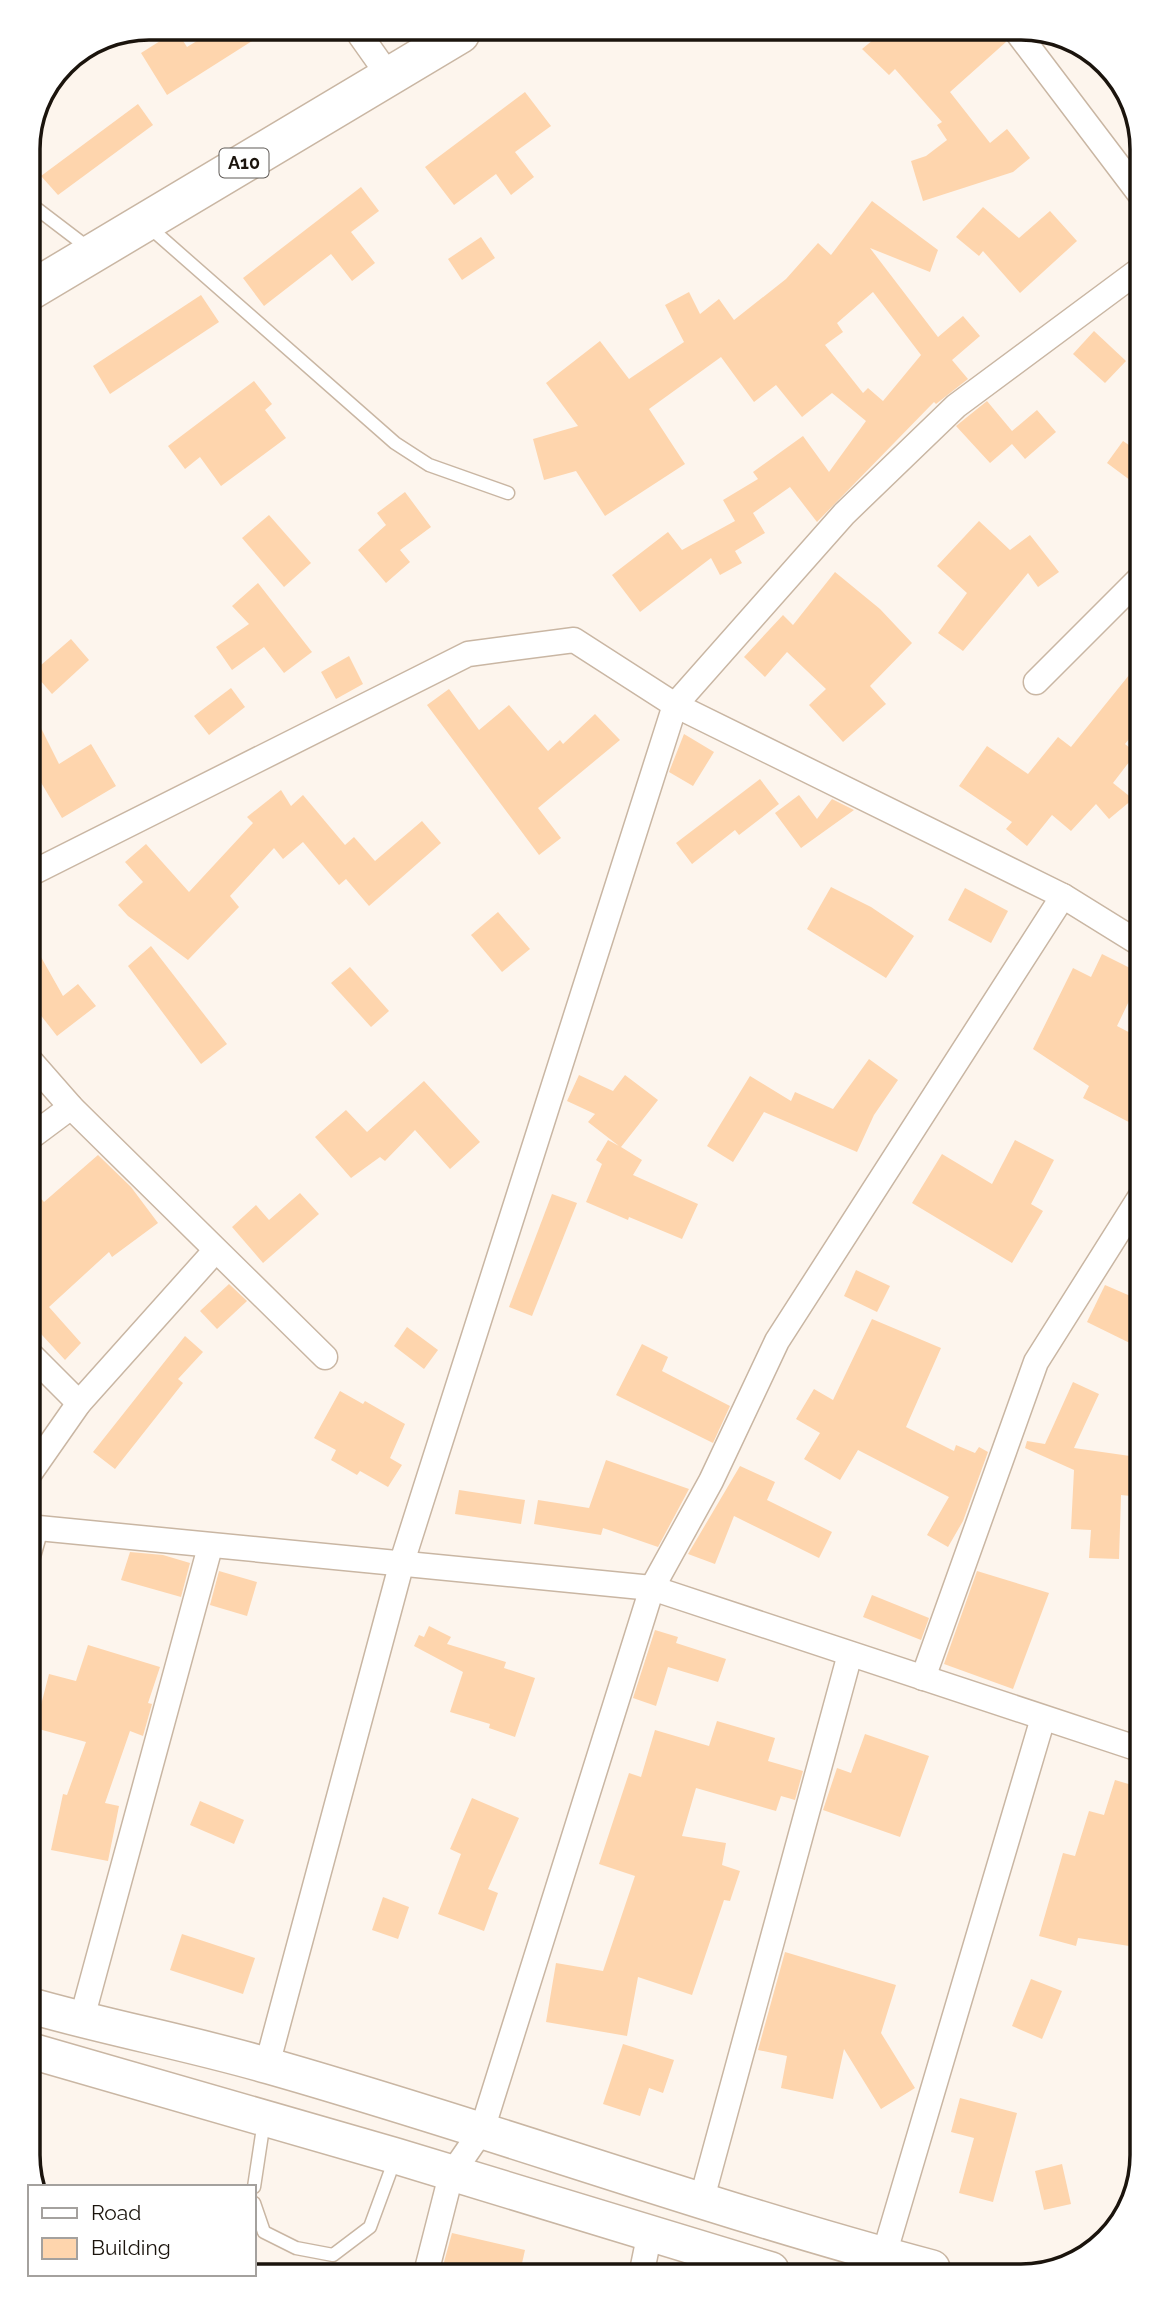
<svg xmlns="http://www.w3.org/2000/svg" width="1170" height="2304" font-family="Raleway,sans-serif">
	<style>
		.building { fill: #fed5ad; fill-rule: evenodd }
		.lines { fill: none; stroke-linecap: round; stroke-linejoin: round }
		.service-casing { stroke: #c9b6a3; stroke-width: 15 }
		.minor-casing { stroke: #c9b6a3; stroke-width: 27 }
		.secondary-casing { stroke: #c9b6a3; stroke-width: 38 }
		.trunk-casing { stroke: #c9b6a3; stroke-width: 41 }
		.service { stroke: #fff; stroke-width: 12 }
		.minor { stroke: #fff; stroke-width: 24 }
		.secondary { stroke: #fff; stroke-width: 35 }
		.trunk { stroke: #fff; stroke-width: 38 }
		.labels { text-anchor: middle; stroke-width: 6; stroke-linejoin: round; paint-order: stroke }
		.shield { fill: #fff; stroke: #5f5a56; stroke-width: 2 }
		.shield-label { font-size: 18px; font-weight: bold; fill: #1b140d }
		.rim { fill: none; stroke: #1b140d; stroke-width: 3.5 }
	</style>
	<rect width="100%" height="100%" fill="#fdf5ed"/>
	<!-- building -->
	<g class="building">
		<path d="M999 29 1006 42 950 92 990 143 1007 129 1030 158 1013 172 923 201 911 161 926 156 947 140 937 125 942 122 895 69 889 75 862 49 885 30Z"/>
		<path d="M168 36H180L187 47 205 36H260L167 95 141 53Z"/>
		<path d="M525 92 551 126 515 152 534 177 511 195 496 174 454 205 425 167Z"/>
		<path d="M138 104 153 125 58 195 41 176Z"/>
		<path d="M361 187 379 211 351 232 375 263 352 281 331 254 264 306 243 278Z"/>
		<path d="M872 201 938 250 930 272 870 248 938 337 963 316 980 336 952 360 968 379 936 404 934 402 817 522 790 487 753 513 765 533 735 551 742 563 720 575 711 558 640 612 612 575 668 532 682 550 735 521 723 500 758 479 753 472 803 436 829 472 866 421 832 393 802 417 776 385 754 402 721 357 649 409 685 464 605 516 576 471 544 480 533 439 578 426 546 383 600 341 629 379 684 342 665 305 689 292 700 314 719 299 734 320 786 279 818 243 831 255ZM873 292 921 355 883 401 868 388 863 393 825 345 843 332 837 323Z"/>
		<path d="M983 207 1019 238 1050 211 1077 241 1020 293 983 251 979 256 956 237Z"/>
		<path d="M481 237 495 258 462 280 448 259Z"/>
		<path d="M201 295 219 322 110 394 93 366Z"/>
		<path d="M1094 331 1126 361 1105 383 1073 354Z"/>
		<path d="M254 381 272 404 265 410 286 438 221 486 200 457 185 469 168 446Z"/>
		<path d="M987 401 1012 431 1037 410 1056 432 1025 459 1012 444 990 463 956 426Z"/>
		<path d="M1123 441 1142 454V489L1107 463Z"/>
		<path d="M405 492 431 527 400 550 410 562 386 583 358 550 386 525 377 513Z"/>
		<path d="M269 515 311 563 284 587 242 538Z"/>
		<path d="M979 521 1010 550 1030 535 1059 572 1038 587 1028 573 963 651 938 633 967 593 937 566Z"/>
		<path d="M835 572 880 609 912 643 870 686 886 704 843 742 809 705 826 689 787 652 765 677 744 657 783 615 793 625Z"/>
		<path d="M258 583 312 652 284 673 264 647 232 670 216 647 249 624 232 606Z"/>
		<path d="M71 639 89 660 52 694 33 672Z"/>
		<path d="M349 656 363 684 336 699 321 672Z"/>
		<path d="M1142 659V723L1125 744 1136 753 1113 783 1133 799 1109 819 1096 804 1071 831 1052 815 1027 846 1006 829 1012 822 959 786 987 746 1028 774 1058 737 1071 747Z"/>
		<path d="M231 688 245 707 209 735 194 716Z"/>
		<path d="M449 689 479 730 509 705 548 751 560 740 563 744 595 714 620 740 538 808 561 838 539 855 427 705Z"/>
		<path d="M28 702 59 764 91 744 116 786 62 818 36 774 28 778Z"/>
		<path d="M684 734 714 752 693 786 669 772Z"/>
		<path d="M760 779 779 804 739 835 735 830 692 864 676 843Z"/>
		<path d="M281 790 291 806 303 795 345 845 354 837 375 861 422 821 441 843 369 906 346 879 339 885 303 842 283 859 274 848 230 896 239 907 188 960 128 916 118 905 143 882 125 862 146 844 189 892 253 823 247 817Z"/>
		<path d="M799 795 817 819 832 799 854 810 801 848 775 813Z"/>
		<path d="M831 887 871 907 914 936 886 978 807 929Z"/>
		<path d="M965 888 1008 911 991 943 948 920Z"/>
		<path d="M498 912 530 949 502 972 471 935Z"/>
		<path d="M28 934 63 996 78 984 96 1006 57 1036 28 999Z"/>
		<path d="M151 946 227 1044 201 1064 128 966Z"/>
		<path d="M1102 954 1142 974 1117 1026 1142 1039V1054L1130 1077 1142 1084V1129L1083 1098 1089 1086 1033 1049 1073 968 1091 977Z"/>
		<path d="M350 967 389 1011 371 1027 331 983Z"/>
		<path d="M869 1059 898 1080 874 1115 857 1152 764 1112 733 1162 707 1146 750 1076 791 1101 795 1092 833 1109Z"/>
		<path d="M579 1075 613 1091 625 1075 658 1100 621 1147 642 1160 633 1175 698 1204 682 1239 629 1217 628 1220 586 1202 602 1164 596 1160 608 1140 619 1146 588 1122 595 1114 567 1101Z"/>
		<path d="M424 1081 480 1142 450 1169 415 1130 385 1161 380 1157 351 1178 315 1137 346 1110 367 1132Z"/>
		<path d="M1015 1140 1054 1160 1031 1204 1043 1211 1012 1263 912 1203 942 1154 992 1184Z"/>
		<path d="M98 1155 131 1187 158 1223 112 1257 109 1252 49 1307 81 1343 65 1360 31 1323 28 1326V1184L44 1202Z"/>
		<path d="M300 1193 319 1214 263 1263 232 1227 256 1205 269 1220Z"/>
		<path d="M552 1194 577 1203 532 1316 509 1307Z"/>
		<path d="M856 1270 890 1286 877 1312 844 1296Z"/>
		<path d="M229 1284 247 1301 217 1329 200 1311Z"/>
		<path d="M1105 1285 1142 1301V1349L1087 1322Z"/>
		<path d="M872 1319 941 1348 906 1427 954 1451 956 1445 975 1453 979 1447 988 1452 963 1521 948 1547 927 1535 949 1497 858 1450 840 1480 804 1459 820 1433 796 1419 814 1389 833 1400Z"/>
		<path d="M407 1327 438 1350 424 1369 394 1346Z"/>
		<path d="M185 1336 203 1352 178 1379 183 1383 115 1469 93 1452Z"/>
		<path d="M642 1344 668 1357 662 1371 730 1406 713 1443 616 1395Z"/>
		<path d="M1073 1382 1099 1394 1074 1448 1137 1457 1131 1496 1121 1495 1119 1559 1089 1558 1091 1530 1071 1529 1074 1470 1025 1448 1027 1441 1045 1444Z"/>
		<path d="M340 1391 363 1404 365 1401 405 1424 390 1458 402 1465 388 1487 360 1471 357 1475 331 1460 336 1450 314 1438Z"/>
		<path d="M606 1460 689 1489 658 1547 603 1528 601 1535 534 1524 538 1500 589 1508Z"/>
		<path d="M740 1466 775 1482 767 1500 832 1532 819 1558 734 1516 715 1564 688 1554Z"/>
		<path d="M459 1490 525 1500 521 1524 455 1514Z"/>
		<path d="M130 1552 163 1555 190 1563 181 1597 121 1580Z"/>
		<path d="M219 1571 257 1582 247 1616 210 1605Z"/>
		<path d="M977 1571 1049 1593 1013 1689 944 1664Z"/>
		<path d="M872 1595 929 1618 921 1640 863 1617Z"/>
		<path d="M429 1626 451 1637 447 1644 506 1662 504 1668 535 1678 515 1737 489 1728 490 1724 450 1712 463 1672 414 1646 419 1635 424 1637Z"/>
		<path d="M655 1630 678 1637 676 1643 726 1659 718 1682 668 1667 656 1706 633 1698Z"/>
		<path d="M88 1645 160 1667 148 1703 152 1704 143 1736 130 1731 105 1803 119 1806 108 1861 51 1850 63 1794 67 1795 86 1742 35 1728 49 1674 76 1681Z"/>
		<path d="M717 1721 775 1738 768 1761 803 1771 795 1800 781 1796 776 1811 696 1788 682 1836 726 1843 722 1865 740 1871 730 1901 724 1900 692 1995 638 1977 627 2036 546 2022 556 1963 603 1971 635 1876 599 1864 629 1773 641 1777 655 1730 709 1746Z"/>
		<path d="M865 1734 929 1756 900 1837 823 1810 837 1768 851 1773Z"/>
		<path d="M1115 1780 1142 1788V1948L1078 1938 1076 1946 1039 1936 1063 1853 1075 1856 1089 1811 1104 1815Z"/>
		<path d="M472 1798 519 1818 488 1889 498 1893 484 1931 438 1914 461 1854 450 1849Z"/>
		<path d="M200 1801 244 1820 234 1844 190 1825Z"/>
		<path d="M383 1897 409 1907 398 1939 372 1930Z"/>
		<path d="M182 1934 255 1958 243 1994 170 1970Z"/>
		<path d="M785 1952 896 1985 881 2033 915 2088 881 2109 844 2049 833 2099 781 2088 787 2056 758 2050Z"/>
		<path d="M1031 1979 1062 1991 1042 2039 1012 2026Z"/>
		<path d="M623 2044 674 2060 663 2093 649 2088 640 2116 603 2104Z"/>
		<path d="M960 2098 1017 2113 993 2202 959 2193 974 2138 951 2132Z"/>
		<path d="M1062 2164 1071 2204 1044 2210 1035 2171Z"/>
		<path d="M452 2233 525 2250 520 2272 441 2273Z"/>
	</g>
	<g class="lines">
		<!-- service casing -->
		<g class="service-casing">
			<g id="service">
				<path d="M28 202 91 250"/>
				<path d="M147 225 395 443 429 465 508 493"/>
				<path d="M254 2187 264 2121"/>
				<path d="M254 2203 264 2232 296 2248 333 2255 370 2227 395 2159"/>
			</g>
		</g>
		<!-- minor casing -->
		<g class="minor-casing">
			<g id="minor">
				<path d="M1014 28 1142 197"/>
				<path d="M360 35 389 76"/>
				<path d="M1036 682 1142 576"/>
				<path d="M28 875 468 654 574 640 675 705 1063 896 1142 945"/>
				<path d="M28 1058 71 1107 325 1357"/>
				<path d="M28 1139 71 1107"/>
				<path d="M28 1352 79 1403"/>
				<path d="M28 1476 79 1403 215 1251"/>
				<path d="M28 1527 652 1588 1142 1750"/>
				<path d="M28 1556 36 1528"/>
				<path d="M923 1678 1036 1362 1142 1194"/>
				<path d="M82 2018 210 1547"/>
				<path d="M267 2065 402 1562 675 705 844 514 956 406 1142 268"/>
				<path d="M701 2202 850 1654"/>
				<path d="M884 2255 1043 1718"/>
				<path d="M642 2271 650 2232"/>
				<path d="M426 2273 451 2175 482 2130 652 1588 711 1481 777 1341 1063 896"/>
			</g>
		</g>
		<!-- secondary casing -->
		<g class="secondary-casing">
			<g id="secondary">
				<path d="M28 2005C108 2028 190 2043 269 2066 491 2129 709 2209 932 2268"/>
				<path d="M28 2050 396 2156 771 2270"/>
			</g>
		</g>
		<!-- trunk casing -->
		<g class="trunk-casing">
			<path id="trunk" d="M28 292 460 34"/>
		</g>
		<!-- service -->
		<use href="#service" class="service"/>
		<!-- minor -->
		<use href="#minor" class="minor"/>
		<!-- secondary -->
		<use href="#secondary" class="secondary"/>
		<!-- trunk -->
		<use href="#trunk" class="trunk"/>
	</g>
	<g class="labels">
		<!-- shield labels -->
		<rect class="shield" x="219.5" y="148.5" width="49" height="29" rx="5"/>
		<g class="shield-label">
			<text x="244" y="169">A10</text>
		</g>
	</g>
	<!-- crop -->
	<path d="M0 0H1170V2304H0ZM149 40H1021A109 109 0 0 1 1130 149V2155A109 109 0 0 1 1021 2264H149A109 109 0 0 1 40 2155V149A109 109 0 0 1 149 40Z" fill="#fff" fill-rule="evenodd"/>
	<path class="rim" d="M149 40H1021A109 109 0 0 1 1130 149V2155A109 109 0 0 1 1021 2264H149A109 109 0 0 1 40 2155V149A109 109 0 0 1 149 40Z"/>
	<!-- legend -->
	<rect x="28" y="2185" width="228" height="91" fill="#ffffff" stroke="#a4a19e" stroke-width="2"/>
	<rect x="42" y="2208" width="35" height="10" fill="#ffffff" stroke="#a4a19e" stroke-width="2"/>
	<text x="91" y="2220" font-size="21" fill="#1b140d">Road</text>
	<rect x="42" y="2238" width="35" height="21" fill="#fed5ad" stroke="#a4a19e" stroke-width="2"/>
	<text x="91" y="2255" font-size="21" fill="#1b140d">Building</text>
</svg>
